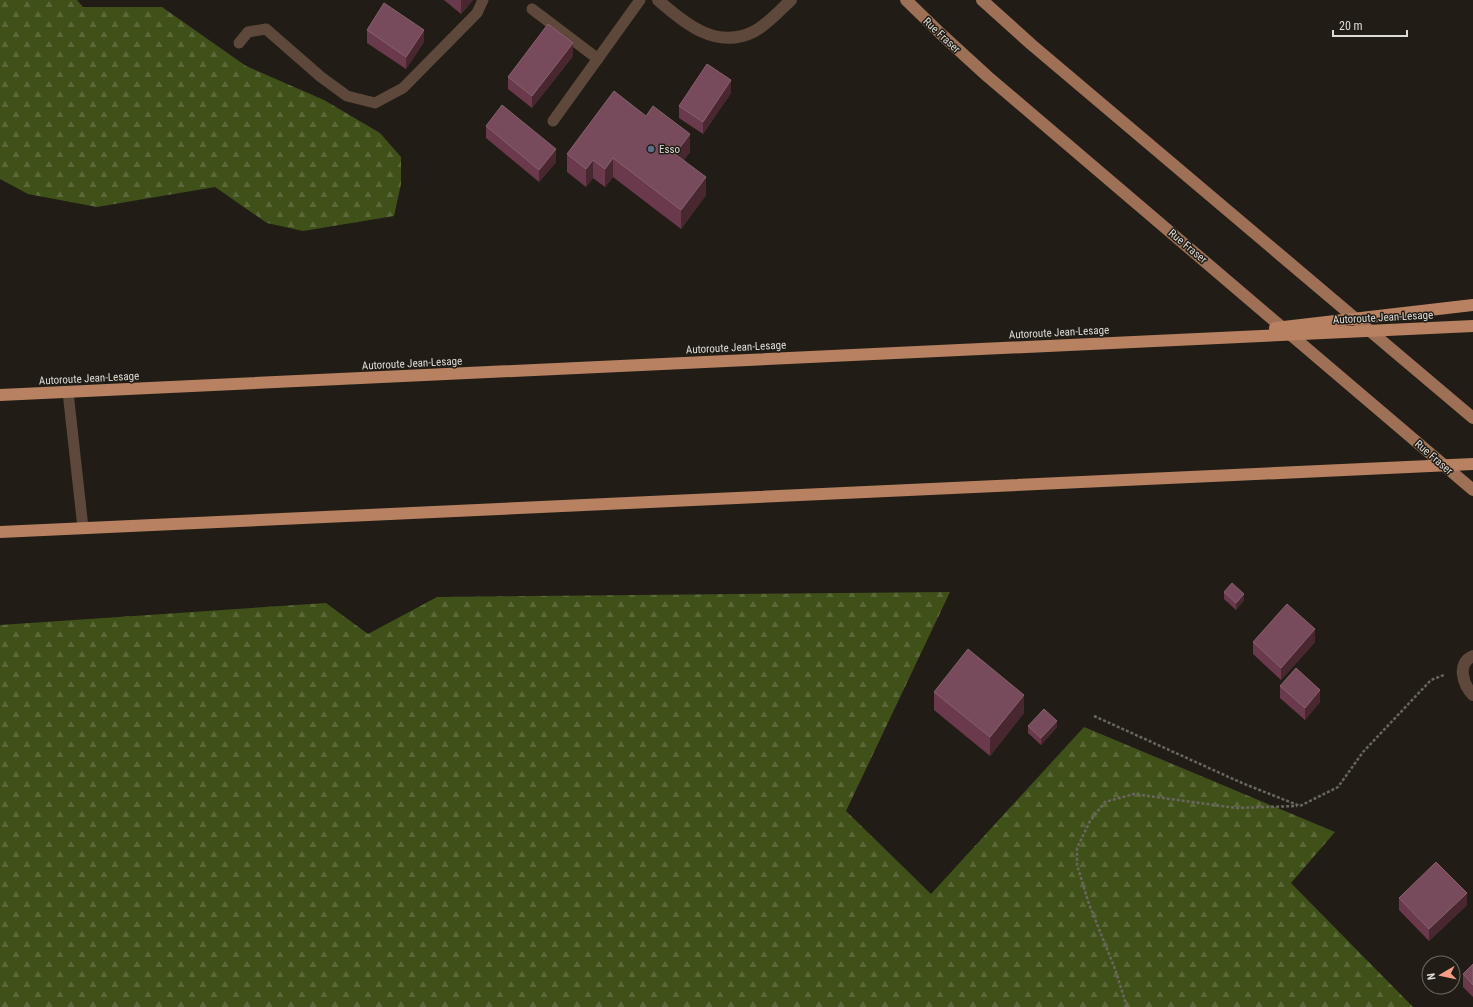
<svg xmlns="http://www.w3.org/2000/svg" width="1473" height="1007" font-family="'Roboto Condensed',sans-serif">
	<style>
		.forest { fill: url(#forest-firs) }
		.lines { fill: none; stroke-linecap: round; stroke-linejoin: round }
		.path { stroke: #696660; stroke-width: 2.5; stroke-dasharray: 3 2; stroke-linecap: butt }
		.service { stroke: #5e483b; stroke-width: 11 }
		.minor { stroke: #5e483b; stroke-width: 12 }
		.primary { stroke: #9e7157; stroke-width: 12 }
		.motorway { stroke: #b78162; stroke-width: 12 }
		.wall { fill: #6b394c }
		.shaded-wall { fill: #482730 }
		.building { fill: #774b5b; stroke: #87616e }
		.service-dot { fill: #5c6f8a; stroke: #211d16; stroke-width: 1.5 }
		.labels { text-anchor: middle; stroke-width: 3; stroke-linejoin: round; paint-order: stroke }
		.street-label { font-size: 11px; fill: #dddbd6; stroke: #211d16 }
		.poi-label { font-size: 11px; fill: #dddbd6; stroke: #211d16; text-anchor: start }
	</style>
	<defs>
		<pattern id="forest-firs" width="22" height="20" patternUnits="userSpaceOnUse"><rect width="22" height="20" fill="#405019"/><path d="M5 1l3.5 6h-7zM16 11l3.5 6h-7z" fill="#5b693a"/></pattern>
	</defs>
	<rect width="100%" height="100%" fill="#211d16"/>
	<!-- forest -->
	<g class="forest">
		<path d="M0 0H77L83 7H162L246 66 324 100 380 133 401 157V184L394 216 303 231 267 223 215 187 97 207 28 194 0 179Z"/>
		<path d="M950 592 846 811 931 894 1084 727 1335 832 1291 883 1413 1007H0V625L326 603 368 634 437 597Z"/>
	</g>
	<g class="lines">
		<!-- path -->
		<g class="path">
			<path d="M1094 716 1242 783 1300 806 1338 787 1363 752 1431 680 1444 675"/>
			<path d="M1127 1007 1115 969 1089 904 1077 865V848L1090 821 1105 802 1134 794 1236 808 1297 806"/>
		</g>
		<!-- service -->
		<g class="service">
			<path d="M532 9 598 59"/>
			<path d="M239 43 248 32 266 29 321 77 347 96 375 103 403 88 477 13 483 0"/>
			<path d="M553 121 640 0"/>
			<path d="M68 392 83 528"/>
		</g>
		<!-- minor -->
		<g class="minor">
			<path d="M658 0C684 23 716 50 753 32 766 26 780 10 791 0"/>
			<path d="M1473 656C1456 663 1463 685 1473 695"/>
		</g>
		<!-- primary -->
		<g class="primary">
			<path d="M906 0 940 33 987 76 1473 490"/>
			<path d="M982 0 1032 45 1473 418"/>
		</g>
		<!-- motorway -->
		<g class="motorway">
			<path d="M1275 328 1473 305"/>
			<path d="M0 395 1473 326"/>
			<path d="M0 532 1473 464"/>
		</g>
	</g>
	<!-- wall -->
	<g class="wall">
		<path d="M444 0H473L461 14Z"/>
		<path d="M367 30 424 42 406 69 367 43Z"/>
		<path d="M573 56 532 108 508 89V77Z"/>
		<path d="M731 93 703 134 679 118V106Z"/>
		<path d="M486 126 556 162 539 182 486 138Z"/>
		<path d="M690 152 684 160 706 195 681 229 613 177 605 187 593 178 586 187 567 172V154Z"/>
		<path d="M1224 592 1244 600 1236 610 1224 599Z"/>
		<path d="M1253 642H1315L1281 680 1253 654Z"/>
		<path d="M1280 686 1320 702 1305 720 1280 698Z"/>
		<path d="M934 692 1024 713 990 756 934 710Z"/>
		<path d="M1028 726 1057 727 1041 745 1028 733Z"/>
		<path d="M1399 898 1467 905 1429 941 1399 910Z"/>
		<path d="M1473 964V997L1463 987V974Z"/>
	</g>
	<!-- shaded-wall -->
	<g class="shaded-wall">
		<path d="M461 0H473L461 14Z"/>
		<path d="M424 30V42L406 69V57Z"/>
		<path d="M573 43V56L532 108V96Z"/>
		<path d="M731 80V93L703 134V122Z"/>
		<path d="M690 134V152L675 172V154Z"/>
		<path d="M556 149V162L539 182V170Z"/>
		<path d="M613 158V177L605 187V169Z"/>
		<path d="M593 160V178L586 187V169Z"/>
		<path d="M706 177V195L681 229V210Z"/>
		<path d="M1244 594V600L1236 610V603Z"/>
		<path d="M1315 629V642L1281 680V668Z"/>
		<path d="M1320 690V702L1305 720V708Z"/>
		<path d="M1024 695V713L990 756V737Z"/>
		<path d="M1057 721V727L1041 745V738Z"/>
		<path d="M1467 893V905L1429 941V929Z"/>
	</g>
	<!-- building -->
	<g class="building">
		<path d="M384 3 424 30 406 57 367 30Z"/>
		<path d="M548 24 573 43 532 96 508 77Z"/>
		<path d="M707 64 731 80 703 122 679 106Z"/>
		<path d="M614 91 646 116 653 106 690 134 675 154 706 177 681 210 613 158 605 169 593 160 586 169 567 154Z"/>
		<path d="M502 105 556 149 539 170 486 126Z"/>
		<path d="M1232 583 1244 594 1236 603 1224 592Z"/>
		<path d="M1287 604 1315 629 1281 668 1253 642Z"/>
		<path d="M968 649 1024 695 990 737 934 692Z"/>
		<path d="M1296 668 1320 690 1305 708 1280 686Z"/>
		<path d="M1044 709 1057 721 1041 738 1028 726Z"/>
		<path d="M1436 862 1467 893 1429 929 1399 898Z"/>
		<path d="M1473 964V985L1463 974Z"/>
	</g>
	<!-- markers -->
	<circle class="service-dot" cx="651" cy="149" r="4"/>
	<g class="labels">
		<!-- street labels -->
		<g class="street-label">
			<text transform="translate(942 35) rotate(43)" y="4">Rue Fraser</text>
			<text transform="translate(1188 246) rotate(40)" y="4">Rue Fraser</text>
			<text transform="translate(1383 317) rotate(-3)" y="4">Autoroute Jean-Lesage</text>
			<text transform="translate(1059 332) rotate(-3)" y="4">Autoroute Jean-Lesage</text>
			<text transform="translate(736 347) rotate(-3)" y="4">Autoroute Jean-Lesage</text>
			<text transform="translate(412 363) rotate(-3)" y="4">Autoroute Jean-Lesage</text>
			<text transform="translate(89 378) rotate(-3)" y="4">Autoroute Jean-Lesage</text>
			<text transform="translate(1434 457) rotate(41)" y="4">Rue Fraser</text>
		</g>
		<!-- poi labels -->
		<g class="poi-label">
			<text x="659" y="153">Esso</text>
		</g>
	</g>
	<!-- north arrow -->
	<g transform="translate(1441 975) rotate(261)"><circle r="19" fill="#211d16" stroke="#6c6963"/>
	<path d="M0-3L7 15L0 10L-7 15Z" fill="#f49e87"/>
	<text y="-6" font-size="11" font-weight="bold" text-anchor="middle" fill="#dddbd6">N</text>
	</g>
	<!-- scale -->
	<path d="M1333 30v6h74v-6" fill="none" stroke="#dddbd6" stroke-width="2"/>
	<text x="1339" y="30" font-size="12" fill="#dddbd6" stroke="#211d16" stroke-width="3" paint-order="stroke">20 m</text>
</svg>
